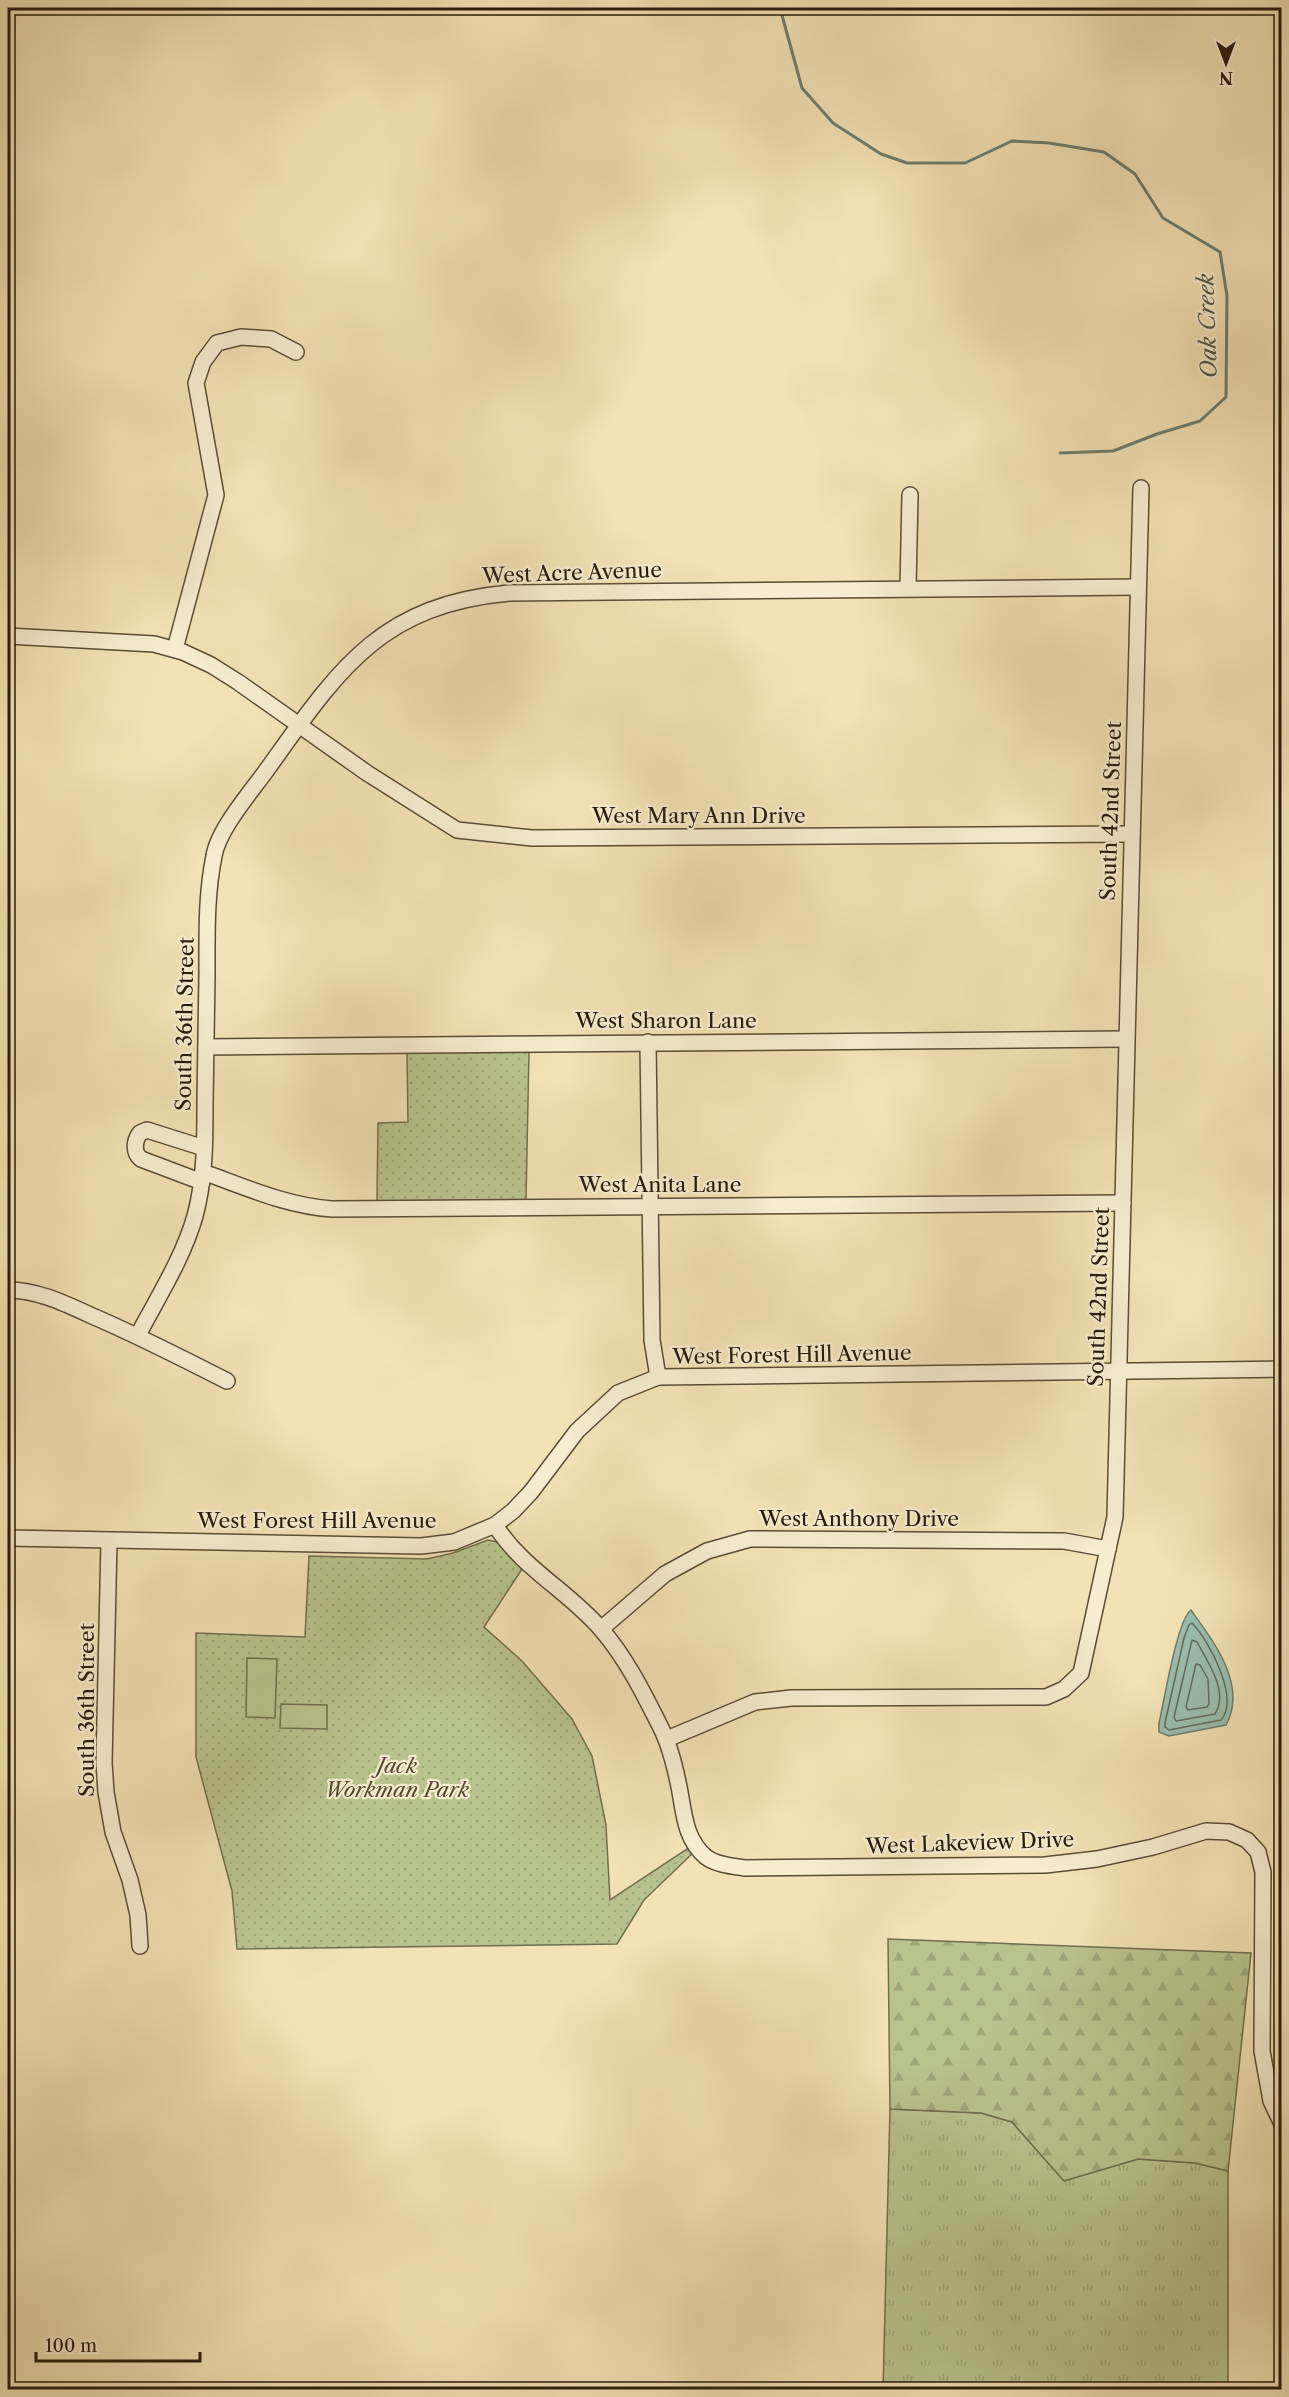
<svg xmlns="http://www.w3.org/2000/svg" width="1289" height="2397" font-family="'Libre Caslon Text',serif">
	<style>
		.grass { fill: url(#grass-tufts); stroke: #706f4c; stroke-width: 1.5 }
		.forest { fill: url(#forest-firs); stroke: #706f4c; stroke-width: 1.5 }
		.park { fill: url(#park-dots); stroke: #706f4c; stroke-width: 1.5 }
		.pitch { fill: #b9c38e; stroke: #706f4c; stroke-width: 1.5 }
		.water { fill: #9bbeae; stroke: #6d7d6d; stroke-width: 1.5 }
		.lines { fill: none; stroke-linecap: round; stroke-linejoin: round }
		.shore { stroke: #616c5c; stroke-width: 1.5 }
		.stream { stroke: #6d7d6d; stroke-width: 3 }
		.minor-casing { stroke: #5a4d36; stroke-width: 18 }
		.minor { stroke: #f7eccf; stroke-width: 15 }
		.labels { text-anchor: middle; stroke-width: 4.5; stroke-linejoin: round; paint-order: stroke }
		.street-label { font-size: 21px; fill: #271b0b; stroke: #f7eccf }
		.park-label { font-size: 21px; font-style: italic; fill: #534d32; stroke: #f7eccf }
		.water-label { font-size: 22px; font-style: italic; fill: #505444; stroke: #f7eccf }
	</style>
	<defs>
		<pattern id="grass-tufts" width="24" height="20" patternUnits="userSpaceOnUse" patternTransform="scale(1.5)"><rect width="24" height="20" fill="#b9c38e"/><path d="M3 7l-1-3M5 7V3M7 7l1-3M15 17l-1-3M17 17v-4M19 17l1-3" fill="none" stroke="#9fa779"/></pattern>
		<pattern id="forest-firs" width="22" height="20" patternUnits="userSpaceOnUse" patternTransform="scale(1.5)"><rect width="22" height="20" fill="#b9c38e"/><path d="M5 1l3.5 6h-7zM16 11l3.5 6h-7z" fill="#9fa779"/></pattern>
		<pattern id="park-dots" width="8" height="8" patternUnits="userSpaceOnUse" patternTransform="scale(1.5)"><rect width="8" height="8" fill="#b9c38e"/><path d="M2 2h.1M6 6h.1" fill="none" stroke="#9fa779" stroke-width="1.8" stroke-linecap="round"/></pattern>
	</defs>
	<rect width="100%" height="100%" fill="#f2e2b5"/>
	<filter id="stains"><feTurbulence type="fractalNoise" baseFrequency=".00333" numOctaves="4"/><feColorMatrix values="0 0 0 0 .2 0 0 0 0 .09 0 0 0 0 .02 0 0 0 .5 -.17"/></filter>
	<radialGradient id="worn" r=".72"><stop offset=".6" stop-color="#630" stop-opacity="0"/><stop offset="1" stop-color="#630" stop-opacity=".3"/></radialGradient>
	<!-- grass -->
	<path class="grass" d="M890 2109 981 2113 1012 2122 1064 2181 1138 2159 1195 2163 1228 2171V2389L883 2390Z"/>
	<!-- forest -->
	<path class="forest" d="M888 1939 1251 1953 1228 2171 1195 2163 1138 2159 1064 2181 1012 2122 981 2113 890 2109Z"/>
	<!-- park -->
	<g class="park">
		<path d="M407 1051H529L526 1200 377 1202 378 1123 408 1122Z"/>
		<path d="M488 1540 497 1542 522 1569 484 1627 522 1661 572 1719 592 1756 606 1825 610 1900 690 1847 694 1852 644 1900 617 1944 237 1949 232 1891 196 1757V1633L305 1637 309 1556 427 1559 453 1553Z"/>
	</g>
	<!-- pitch -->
	<g class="pitch">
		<path d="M247 1658 277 1659 275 1718 246 1717Z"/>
		<path d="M281 1704 327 1705V1729L280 1728Z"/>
	</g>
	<!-- water -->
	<path class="water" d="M1191 1610C1213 1641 1248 1685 1226 1725L1169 1736 1159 1732V1723C1164 1702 1177 1620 1191 1610Z"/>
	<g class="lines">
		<!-- shore -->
		<g class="shore">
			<path d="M1192 1623C1209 1640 1240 1699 1221 1720L1169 1730 1165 1727V1723L1184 1638 1189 1625Z"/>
			<path d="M1192 1640 1197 1642C1208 1662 1229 1692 1215 1714L1176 1721 1174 1717Z"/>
			<path d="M1196 1664 1200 1665 1208 1679 1209 1704 1207 1707 1188 1710 1186 1707Z"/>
		</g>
		<!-- stream -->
		<path class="stream" d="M780 8 802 88 833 123 881 154 907 163H965L1012 141 1049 143 1104 152 1135 174 1163 218 1220 252 1227 296 1226 397 1200 421 1157 434 1113 451 1060 453"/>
		<!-- minor casing -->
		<g class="minor-casing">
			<g id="minor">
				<path d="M908 588 910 495"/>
				<path d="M8 636 154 644 183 652 211 665 238 682 367 773 457 830 532 838 1132 834"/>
				<path d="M175 649 216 495 196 383 203 362 217 343 241 337 271 339 296 352"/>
				<path d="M648 1042 652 1340 658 1377"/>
				<path d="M206 1047 1126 1039"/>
				<path d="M203 1172C245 1187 287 1206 332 1209L1123 1203"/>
				<path d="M202 1182 141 1159C133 1152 134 1141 140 1133L147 1130 204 1148"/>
				<path d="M8 1290C37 1290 64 1303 90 1315 137 1335 182 1358 227 1381"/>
				<path d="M138 1335C158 1297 183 1258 195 1216 205 1179 205 1141 205 1103 206 1060 206 1017 207 975 207 935 206 895 214 856 218 830 250 793 266 771 337 672 378 605 509 593L1138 587"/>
				<path d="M495 1525C522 1568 568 1591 601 1629 626 1658 643 1692 660 1726 669 1743 674 1763 678 1782 684 1808 683 1838 706 1857 717 1865 732 1866 745 1868L1045 1865 1097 1859 1153 1847 1206 1831 1229 1832 1247 1840 1258 1852 1263 1872 1262 2051 1271 2101 1282 2124"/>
				<path d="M8 1538 421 1546 454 1542 495 1525 513 1511 531 1492 577 1431 618 1393 658 1377 1282 1369"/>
				<path d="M109 1541 104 1763 106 1792 113 1832 130 1880 138 1915 140 1946"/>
				<path d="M601 1629 665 1574 707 1551 750 1539 1064 1541 1108 1549"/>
				<path d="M667 1739 755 1702 791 1698 1046 1697 1064 1689 1081 1673 1115 1517 1141 488"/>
			</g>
		</g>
		<!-- minor -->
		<use href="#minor" class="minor"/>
	</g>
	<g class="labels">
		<!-- street labels -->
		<g class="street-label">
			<text transform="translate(572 573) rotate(-2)" y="7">West Acre Avenue</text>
			<text transform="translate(1111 811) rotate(-88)" y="7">South 42nd Street</text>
			<text x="699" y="823">West Mary Ann Drive</text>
			<text x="666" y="1028">West Sharon Lane</text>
			<text transform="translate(185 1024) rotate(-89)" y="7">South 36th Street</text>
			<text x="660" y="1192">West Anita Lane</text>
			<text transform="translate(1099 1297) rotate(-88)" y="7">South 42nd Street</text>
			<text transform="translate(792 1355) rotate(-1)" y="7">West Forest Hill Avenue</text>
			<text x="859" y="1526">West Anthony Drive</text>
			<text x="317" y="1528">West Forest Hill Avenue</text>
			<text transform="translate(87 1710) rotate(-90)" y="7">South 36th Street</text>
			<text transform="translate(970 1843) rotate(-2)" y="7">West Lakeview Drive</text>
		</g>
		<!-- park labels -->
		<g class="park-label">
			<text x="397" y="1773">Jack<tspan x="397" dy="24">Workman Park</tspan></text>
		</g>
		<!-- water labels -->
		<g class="water-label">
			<text transform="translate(1207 326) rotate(-92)" y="8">Oak Creek</text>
		</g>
	</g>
	<!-- margin -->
	<rect width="1289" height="2397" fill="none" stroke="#f2e2b5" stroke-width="30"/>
	<rect x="9" y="9" width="1271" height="2379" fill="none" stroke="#271b0b" stroke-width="3"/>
	<rect x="15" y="15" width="1259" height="2367" fill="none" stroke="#271b0b" stroke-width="1.5"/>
	<!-- north arrow -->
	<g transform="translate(1226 63) rotate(180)" stroke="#f7eccf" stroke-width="4.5" paint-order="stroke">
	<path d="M0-4.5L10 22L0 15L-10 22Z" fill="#271b0b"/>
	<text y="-9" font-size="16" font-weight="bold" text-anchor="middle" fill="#271b0b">N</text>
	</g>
	<!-- scale -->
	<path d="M36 2352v9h164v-9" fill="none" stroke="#271b0b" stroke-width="3"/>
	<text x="45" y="2352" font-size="18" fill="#271b0b" stroke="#f7eccf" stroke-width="4.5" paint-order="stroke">100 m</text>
	<rect width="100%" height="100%" filter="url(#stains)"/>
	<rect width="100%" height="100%" fill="url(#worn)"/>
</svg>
